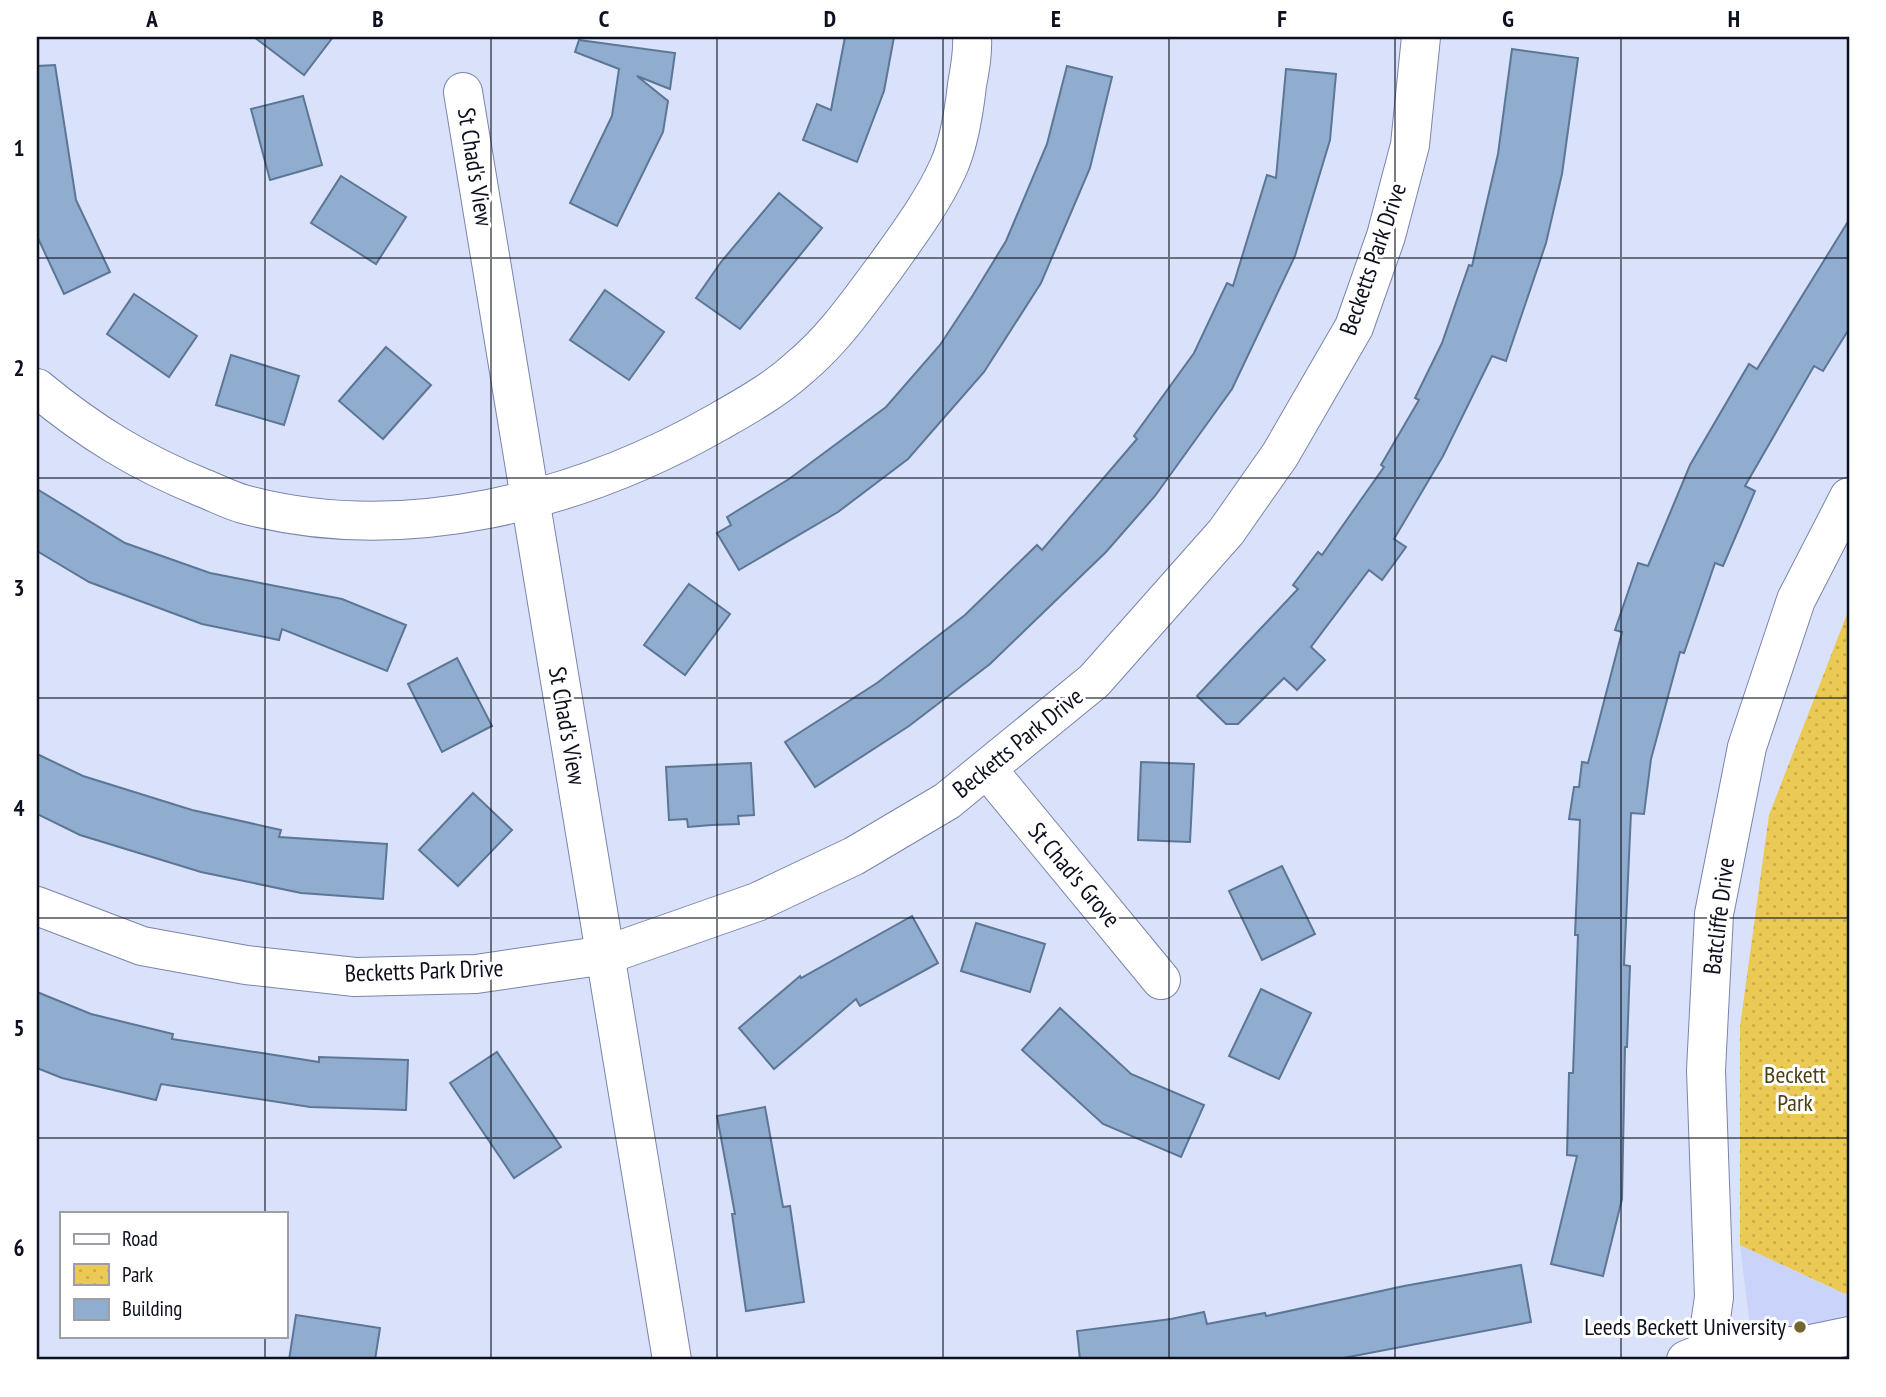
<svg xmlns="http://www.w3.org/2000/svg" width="1886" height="1397" font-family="'PT Sans Narrow',sans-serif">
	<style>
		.built { fill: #cad4fa }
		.park { fill: url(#park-dots) }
		.building { fill: #90acce; stroke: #5c7696; stroke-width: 2 }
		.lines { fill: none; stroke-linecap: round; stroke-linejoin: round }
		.minor-casing { stroke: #7b85aa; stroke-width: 40 }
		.minor { stroke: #fff; stroke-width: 38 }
		.grid { fill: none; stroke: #0d101e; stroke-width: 2; stroke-opacity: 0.55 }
		.poi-dot { fill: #736532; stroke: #fff; stroke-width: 2.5 }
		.labels { text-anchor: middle; stroke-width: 6; stroke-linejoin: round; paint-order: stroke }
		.street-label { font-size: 24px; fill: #0d101e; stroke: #fff }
		.park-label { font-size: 24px; fill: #4e4010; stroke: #fff }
		.poi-label { font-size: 24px; fill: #0d101e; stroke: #fff; text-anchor: end }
		.neatline { fill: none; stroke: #0d101e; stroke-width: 2.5 }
		.grid-label { font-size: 23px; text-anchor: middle; font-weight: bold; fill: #0d101e }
	</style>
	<defs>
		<pattern id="park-dots" width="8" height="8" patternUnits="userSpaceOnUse" patternTransform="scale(1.75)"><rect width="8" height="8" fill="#eac954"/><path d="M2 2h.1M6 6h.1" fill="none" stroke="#c8ac49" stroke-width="1.8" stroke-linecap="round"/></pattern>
	</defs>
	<rect width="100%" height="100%" fill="#dae1fa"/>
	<!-- built -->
	<path class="built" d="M1740 1245 1844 1294 1849 1292V1360H1754Z"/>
	<!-- park -->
	<path class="park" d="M1849 609V1292L1845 1294 1740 1245V1027L1769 815Z"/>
	<!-- building -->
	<g class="building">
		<path d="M254 37H333L304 75Z"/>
		<path d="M845 37H894L884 91 857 162 803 140 817 104 831 110Z"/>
		<path d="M579 40 675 53 670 89 637 76 668 101 663 132 617 226 570 203 612 116 619 69 575 52Z"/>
		<path d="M1512 49 1578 58 1562 174 1546 243 1506 361 1492 356 1443 456 1394 539 1406 547 1382 580 1369 570 1311 647 1325 660 1297 690 1284 678 1238 724H1226L1197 696 1298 589 1293 585 1318 552 1322 555 1384 467 1381 465 1419 400 1415 398 1442 343 1469 265 1472 266 1498 154Z"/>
		<path d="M55 65 76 200 110 272 64 294 37 236V66Z"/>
		<path d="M1067 66 1112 77 1090 168 1041 283 984 372 908 459 838 512 739 570 717 533 731 525 727 517 789 479 886 407 940 345 973 295 1006 241 1047 144Z"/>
		<path d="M1286 69 1336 74 1330 140 1295 256 1232 389 1155 496 1106 552 990 664 909 726 815 787 785 742 877 683 965 615 1037 545 1042 550 1137 439 1134 436 1194 353 1227 283 1233 286 1267 175 1276 178Z"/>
		<path d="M303 96 322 165 270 180 251 109Z"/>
		<path d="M341 176 406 217 376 264 311 223Z"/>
		<path d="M779 193 822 228 740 329 696 298 721 262Z"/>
		<path d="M1849 220V329L1823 371 1814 366 1745 486 1755 491 1723 566 1715 563 1684 653 1680 652 1651 759 1644 814 1631 813 1624 965 1630 966 1627 1047H1625L1622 1199 1603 1276 1551 1264 1577 1156 1567 1155 1569 1073H1573L1578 935H1575L1580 820 1569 819 1574 787H1579L1582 762 1588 763 1622 632 1615 630 1638 563 1648 566 1690 465 1749 364 1757 369Z"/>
		<path d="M605 290 664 332 629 380 570 340Z"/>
		<path d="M134 294 197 336 169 377 107 334Z"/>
		<path d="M386 347 431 385 383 439 339 401Z"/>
		<path d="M231 355 299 376 284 425 216 405Z"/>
		<path d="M37 489 125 543 210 573 342 599 406 625 387 671 282 629 279 640 202 624 89 582 37 551Z"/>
		<path d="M689 584 730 614 685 675 644 645Z"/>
		<path d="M457 658 492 726 442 752 408 684Z"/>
		<path d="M37 754 83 776 192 810 281 830 279 837 387 844 383 899 301 893 201 872 80 835 37 814Z"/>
		<path d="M1141 762 1194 764 1190 842 1138 840Z"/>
		<path d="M751 763 754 815 738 816 739 824 712 825 688 827 687 819 669 820 666 767Z"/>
		<path d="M473 793 512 830 458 886 419 850Z"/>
		<path d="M1282 866 1315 934 1262 960 1229 891Z"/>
		<path d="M912 916 938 963 860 1006 856 999 774 1069 739 1028 800 976 801 978Z"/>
		<path d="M976 923 1045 944 1030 992 961 971Z"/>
		<path d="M1261 989 1311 1013 1279 1079 1229 1056Z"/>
		<path d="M37 992 91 1014 173 1034 172 1039 319 1062V1057L408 1060 406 1110 310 1107 161 1084 156 1100 62 1078 37 1068Z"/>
		<path d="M1060 1008 1131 1074 1204 1105 1181 1157 1103 1124 1022 1050Z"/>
		<path d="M497 1052 561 1147 514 1178 450 1083Z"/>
		<path d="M765 1107 783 1207 790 1206 804 1302 746 1311 732 1214H735L717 1116Z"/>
		<path d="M1521 1265 1531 1322 1333 1360H1080L1077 1331 1171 1319 1204 1312 1207 1324 1265 1313 1266 1316 1404 1286Z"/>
		<path d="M296 1315 380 1328 375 1360H289Z"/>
	</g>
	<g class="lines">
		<!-- minor casing -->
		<g class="minor-casing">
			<g id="minor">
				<path d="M463 92 672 1360"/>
				<path d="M37 388C90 432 139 462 203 488 216 493 229 500 243 504 402 547 578 502 718 422 746 406 775 390 799 368 834 339 859 302 886 266 908 235 932 203 948 168 959 144 964 112 967 85 970 69 973 53 972 37"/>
				<path d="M987 769 1161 980"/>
				<path d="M37 906 142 946 246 965 355 977 476 974 606 955 757 902 854 856 947 801 1094 681 1226 532 1280 455 1354 327 1386 236 1410 145 1421 37"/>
				<path d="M1707 1346H1801L1849 1336"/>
				<path d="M1686 1360 1701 1354 1707 1346 1714 1297 1706 1070 1714 914 1747 747 1796 600 1849 497"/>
			</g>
		</g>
		<!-- minor -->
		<use href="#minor" class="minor"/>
	</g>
	<!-- grid -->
	<path class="grid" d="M265 37V1213M491 37V1360M717 37V1360M943 37V1360M1169 37V1360M1395 37V1360M1621 37V1360M37 258H1849M37 478H1849M37 698H1849M37 918H1849M37 1138H1849M265 1336V1360"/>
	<!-- markers -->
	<circle class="poi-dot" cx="1800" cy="1327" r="7"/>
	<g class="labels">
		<!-- street labels -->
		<g class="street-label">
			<text transform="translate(475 167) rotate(81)" y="8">St Chad's View</text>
			<text transform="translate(1373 259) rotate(-71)" y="8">Becketts Park Drive</text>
			<text transform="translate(567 726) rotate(80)" y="8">St Chad's View</text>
			<text transform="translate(1018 743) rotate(-39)" y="8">Becketts Park Drive</text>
			<text transform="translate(1074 875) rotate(50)" y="8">St Chad's Grove</text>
			<text transform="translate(1719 916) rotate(-83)" y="8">Batcliffe Drive</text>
			<text transform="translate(424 971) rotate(-2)" y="8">Becketts Park Drive</text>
		</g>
		<!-- park labels -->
		<g class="park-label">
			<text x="1795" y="1083">Beckett<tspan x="1795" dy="28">Park</tspan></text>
		</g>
		<!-- poi labels -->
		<g class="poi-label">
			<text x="1786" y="1335">Leeds Beckett University</text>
		</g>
	</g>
	<!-- border -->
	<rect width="1886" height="1397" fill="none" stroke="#ffffff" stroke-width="77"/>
	<!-- legend -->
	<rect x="60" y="1212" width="228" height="126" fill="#ffffff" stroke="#9e9fa5" stroke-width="2"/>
	<rect x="74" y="1234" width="35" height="10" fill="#ffffff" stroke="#9e9fa5" stroke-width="2"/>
	<text x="122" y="1246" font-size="21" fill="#0d101e">Road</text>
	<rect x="74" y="1264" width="35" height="21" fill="url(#park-dots)" stroke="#9e9fa5" stroke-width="2"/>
	<text x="122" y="1282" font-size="21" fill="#0d101e">Park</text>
	<rect x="74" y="1299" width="35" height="21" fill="#90acce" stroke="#9e9fa5" stroke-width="2"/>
	<text x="122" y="1316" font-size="21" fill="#0d101e">Building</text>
	<rect x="38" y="38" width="1810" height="1320" class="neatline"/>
	<g class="grid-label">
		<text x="152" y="27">A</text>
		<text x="378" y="27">B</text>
		<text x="604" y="27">C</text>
		<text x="830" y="27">D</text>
		<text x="1056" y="27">E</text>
		<text x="1282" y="27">F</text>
		<text x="1508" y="27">G</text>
		<text x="1734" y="27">H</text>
		<text x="19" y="156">1</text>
		<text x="19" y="376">2</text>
		<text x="19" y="596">3</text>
		<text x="19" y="816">4</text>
		<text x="19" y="1036">5</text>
		<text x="19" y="1256">6</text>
	</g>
</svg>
